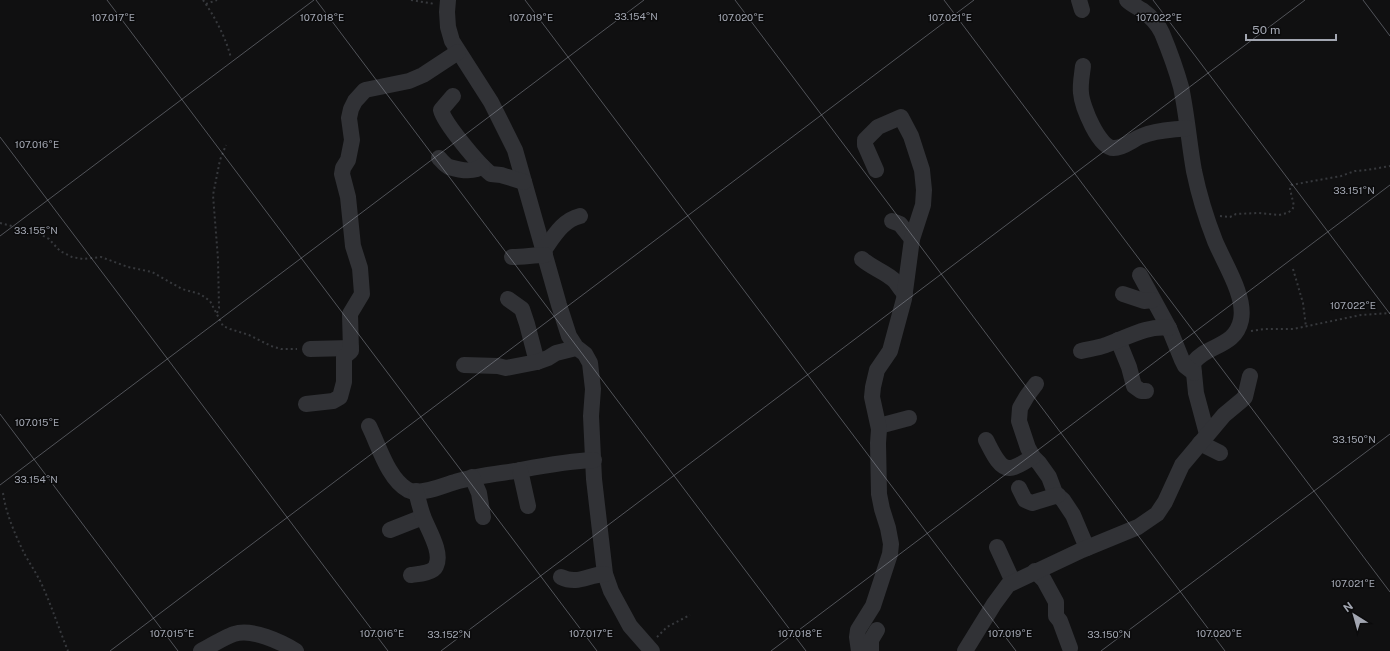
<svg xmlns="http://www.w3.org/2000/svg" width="1390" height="651" font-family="'Public Sans',sans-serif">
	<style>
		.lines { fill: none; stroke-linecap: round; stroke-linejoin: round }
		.path { stroke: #37393d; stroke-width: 2; stroke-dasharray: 2 3; stroke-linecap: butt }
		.minor { stroke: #313236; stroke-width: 16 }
		.ticks { fill: none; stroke: #a2a6b1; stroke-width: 1; stroke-opacity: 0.45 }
		.ticks-label { font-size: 10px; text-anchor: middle; fill: #a2a6b1; stroke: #0b0b0c; stroke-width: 3; stroke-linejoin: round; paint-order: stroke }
	</style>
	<rect width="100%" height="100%" fill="#101011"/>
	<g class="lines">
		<!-- path -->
		<g class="path">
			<path d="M203 0C215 17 226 38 231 58"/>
			<path d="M411 0 435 4"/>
			<path d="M206 4 217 0"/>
			<path d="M1220 216 1230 217 1236 214 1258 213 1279 215 1287 213 1292 210 1294 206 1290 189 1291 185 1341 176 1355 171 1367 170 1390 166"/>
			<path d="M0 223 36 232 49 239 60 251 72 257 83 259 101 257 128 267 152 272 182 289 200 294 210 301 223 326 230 329 249 335 271 346 281 349H297"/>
			<path d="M1293 269 1303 303 1306 327"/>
			<path d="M217 313 219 308 218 259 213 195 220 160 226 145"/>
			<path d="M1251 331 1265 329H1293L1361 315 1390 313"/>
			<path d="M3 493C6 514 15 534 24 553 30 564 37 574 42 585 52 607 59 629 68 651"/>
			<path d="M657 637 667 627 690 615"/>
		</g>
		<!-- minor -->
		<g class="minor">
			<path d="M448 0 447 12 448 27 452 41 491 102 515 150 559 305 569 336 576 347 585 354 590 363 593 389 591 416 594 479 605 574 611 591 630 626 652 651"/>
			<path d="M1079 0 1082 10"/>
			<path d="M1127 0C1131 4 1137 7 1142 10 1150 16 1158 24 1162 33 1169 50 1176 69 1181 87 1187 115 1189 143 1194 171 1199 195 1206 218 1215 241 1224 263 1246 296 1241 320 1235 348 1207 344 1193 363L1196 393 1207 434"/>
			<path d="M1083 66C1082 75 1080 84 1081 93 1082 106 1099 149 1114 148 1124 148 1133 139 1142 136 1156 130 1173 130 1187 128"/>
			<path d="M453 96 441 110C444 123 479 165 491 174L501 175 524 182"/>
			<path d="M439 158C442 161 445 165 449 167 459 170 474 173 482 166"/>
			<path d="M892 221 900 224 912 239"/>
			<path d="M544 250C554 236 563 220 580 216"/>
			<path d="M512 257C524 257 534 255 545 255"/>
			<path d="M862 259C872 268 886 272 895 281 898 285 901 290 905 294"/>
			<path d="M1140 275 1169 328 1182 360 1185 366 1194 373"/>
			<path d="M1123 294 1144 301 1153 300"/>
			<path d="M508 299 522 309 527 324 537 362"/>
			<path d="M1118 340 1129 367 1134 386 1141 391H1146"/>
			<path d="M310 349 351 348"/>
			<path d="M1081 351C1089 349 1098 348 1106 345 1127 338 1146 325 1169 328"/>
			<path d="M464 365 498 366 506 368 537 362 548 358 556 353 576 348"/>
			<path d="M1036 384 1027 396 1020 408 1019 421 1028 448 1033 457 1039 463 1049 477 1055 493 1063 500 1073 515 1087 548"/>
			<path d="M306 404 333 401 340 397 344 382V357L351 351 350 314 362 294 360 268 353 246 348 197 342 174 343 168 348 160 352 140 349 118 351 109 355 101 365 90 409 81 423 75 458 52"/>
			<path d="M369 426C379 446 388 479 408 490 420 496 444 485 455 482 475 476 495 474 515 471 542 466 567 461 594 460"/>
			<path d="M879 426 909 418"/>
			<path d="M986 440C991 449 999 469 1010 468 1017 468 1027 460 1033 457"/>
			<path d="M1200 443 1220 453"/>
			<path d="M520 470 528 506"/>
			<path d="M472 477 479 493 483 517"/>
			<path d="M1019 488 1025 500 1032 503 1058 495"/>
			<path d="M390 530 423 517"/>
			<path d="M997 547 1013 582"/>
			<path d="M1035 571 1044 580 1056 602V616L1060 621 1070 648"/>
			<path d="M411 575C418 574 433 573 436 566 443 552 427 528 423 516 420 508 418 499 416 491"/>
			<path d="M561 577C578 585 587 575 605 574"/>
			<path d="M201 651C210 646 225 637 234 634 252 628 281 642 296 651"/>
			<path d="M859 651 857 637 858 630 873 606 890 554 891 544 888 528 882 509 879 494 878 443 879 429 872 397 873 387 877 370 890 351 904 299 912 239 923 205 924 190 922 170 911 136 901 117 878 127 865 140V145L876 170"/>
			<path d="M871 651V640L877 630"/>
			<path d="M965 651 994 604 1008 585 1082 550 1138 527 1157 514 1165 502 1182 465 1224 415 1242 400 1245 397 1250 376"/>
		</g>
	</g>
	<!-- ticks -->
	<path class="ticks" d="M107 0 597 651M316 0 806 651M525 0 1016 651M735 0 1225 651M944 0 1390 592M1153 0 1390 314M1363 0 1390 36M0 137 388 651M0 236 314 0M0 414 178 651M0 485 644 0M110 651 974 0M441 651 1305 0M771 651 1390 185M1101 651 1390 434"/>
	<g class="ticks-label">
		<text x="636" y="20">33.154°N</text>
		<text x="113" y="21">107.017°E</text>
		<text x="322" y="21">107.018°E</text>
		<text x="531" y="21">107.019°E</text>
		<text x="741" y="21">107.020°E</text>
		<text x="950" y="21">107.021°E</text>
		<text x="1159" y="21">107.022°E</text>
		<text x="37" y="148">107.016°E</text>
		<text x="1354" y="194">33.151°N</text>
		<text x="36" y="234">33.155°N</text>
		<text x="1353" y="309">107.022°E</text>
		<text x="37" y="426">107.015°E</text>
		<text x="1354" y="443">33.150°N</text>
		<text x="36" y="483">33.154°N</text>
		<text x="1353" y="587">107.021°E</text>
		<text x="172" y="637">107.015°E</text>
		<text x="382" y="637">107.016°E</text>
		<text x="591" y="637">107.017°E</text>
		<text x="800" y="637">107.018°E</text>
		<text x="1010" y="637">107.019°E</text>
		<text x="1219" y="637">107.020°E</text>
		<text x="449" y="638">33.152°N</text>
		<text x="1109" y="638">33.150°N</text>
	</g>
	<!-- north arrow -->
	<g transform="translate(1354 615) rotate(323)" stroke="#0b0b0c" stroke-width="3" paint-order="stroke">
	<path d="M0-3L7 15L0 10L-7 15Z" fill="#a2a6b1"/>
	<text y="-6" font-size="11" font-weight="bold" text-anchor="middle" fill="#a2a6b1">N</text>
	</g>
	<!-- scale -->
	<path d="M1246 34v6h90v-6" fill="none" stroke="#a2a6b1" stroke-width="2"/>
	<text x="1252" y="34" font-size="12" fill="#a2a6b1" stroke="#0b0b0c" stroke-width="3" paint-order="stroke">50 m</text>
</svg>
